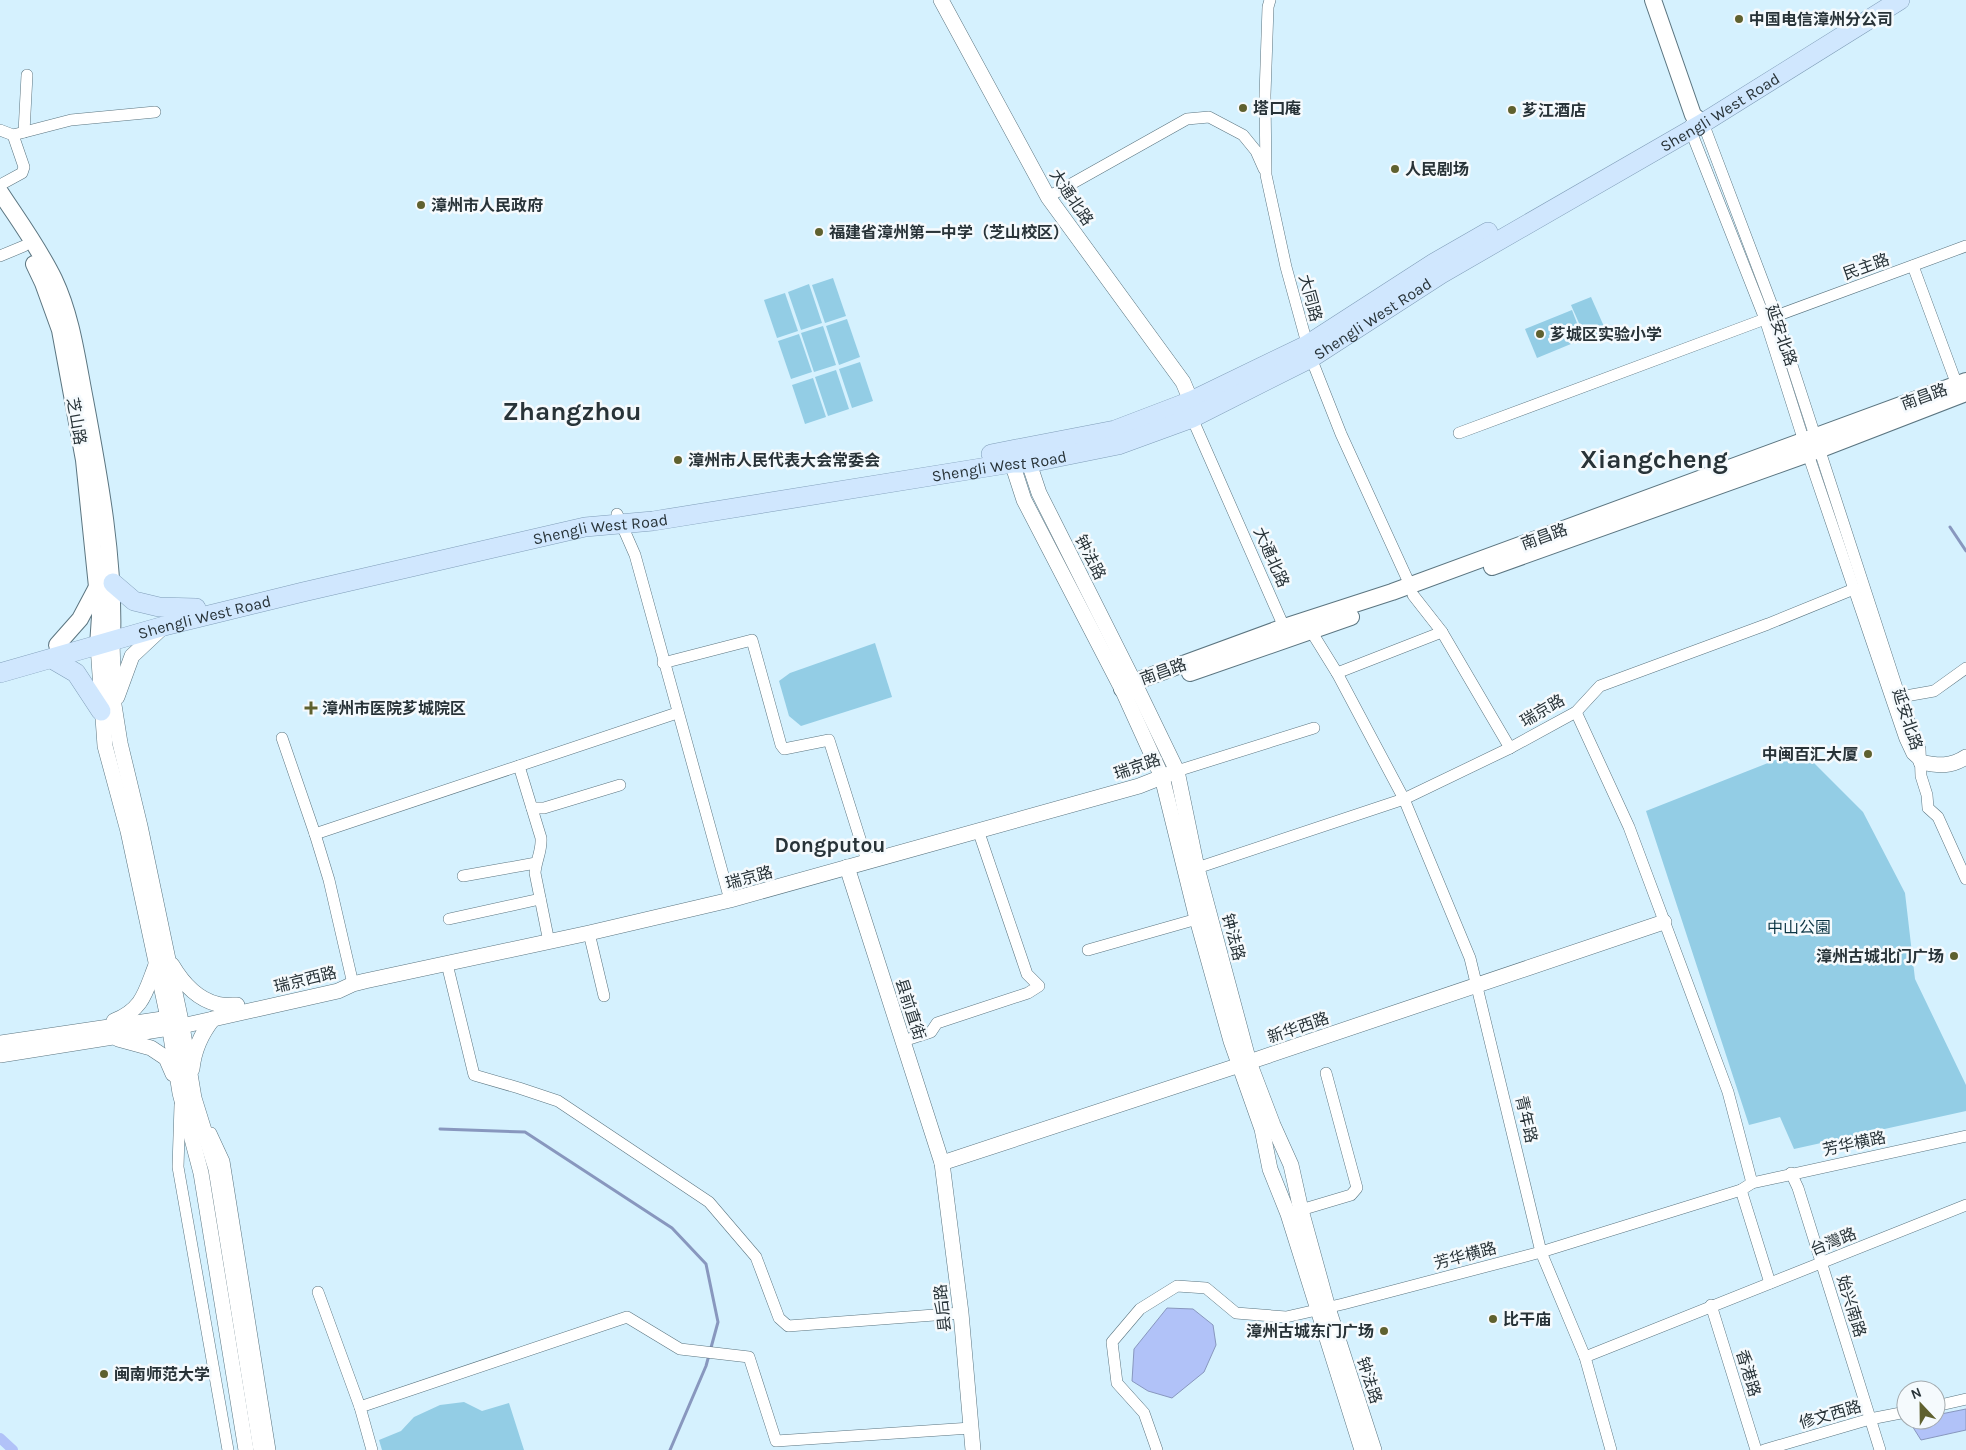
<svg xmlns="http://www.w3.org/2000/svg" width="1966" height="1450" font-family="Karla,'Noto Sans SC',sans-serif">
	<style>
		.green { fill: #93cde5 }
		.water { fill: #b1c2f8; stroke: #8897be }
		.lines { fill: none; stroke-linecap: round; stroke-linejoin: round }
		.stream { stroke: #8897be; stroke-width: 3 }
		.canal { stroke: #b1c2f8; stroke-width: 10 }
		.minor-casing { stroke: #5b7580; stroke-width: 12 }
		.tertiary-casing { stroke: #5b7580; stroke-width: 16 }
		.secondary-casing { stroke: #5b7580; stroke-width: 18 }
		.primary-casing { stroke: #809eb9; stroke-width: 20 }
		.minor { stroke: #fff; stroke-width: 11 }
		.tertiary { stroke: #fff; stroke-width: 15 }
		.secondary { stroke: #fff; stroke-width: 16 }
		.primary { stroke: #d0e7fe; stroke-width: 19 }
		.poi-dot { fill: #5f612f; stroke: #f5fafd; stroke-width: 2 }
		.labels { text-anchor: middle; stroke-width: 5; stroke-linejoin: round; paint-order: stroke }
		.poi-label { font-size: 16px; font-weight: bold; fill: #283338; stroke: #f5fafd; text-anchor: start }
		.street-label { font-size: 16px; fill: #283338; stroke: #f5fafd }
		.park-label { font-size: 16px; fill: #0b3544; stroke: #f5fafd }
		.district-label { font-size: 21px; font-weight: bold; fill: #283338; stroke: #f5fafd }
		.town-label { font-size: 26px; font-weight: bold; fill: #283338; stroke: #f5fafd }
	</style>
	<rect width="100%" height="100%" fill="#d5f1fe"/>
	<!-- green -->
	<g class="green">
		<path d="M833 278 846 316 825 323 812 285Z"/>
		<path d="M809 284 822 323 801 330 788 292Z"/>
		<path d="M785 293 798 331 777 338 764 300Z"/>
		<path d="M1591 297 1606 331 1586 339 1571 305Z"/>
		<path d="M1572 310 1583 339 1537 358 1525 329Z"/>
		<path d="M847 319 860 357 839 365 826 326Z"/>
		<path d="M823 326 836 365 814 372 801 333Z"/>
		<path d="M799 334 812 372 791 379 778 341Z"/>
		<path d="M860 362 873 401 852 408 839 369Z"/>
		<path d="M836 370 849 409 828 416 815 377Z"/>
		<path d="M813 378 826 417 805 424 792 385Z"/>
		<path d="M875 643 892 697 801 726 789 716 779 681 790 673Z"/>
		<path d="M1801 750 1863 812 1905 893 1915 979 1966 1085V1111L1794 1149 1780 1117 1749 1125 1646 811Z"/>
		<path d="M464 1402 482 1411 509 1403 524 1450H382L379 1440 401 1431 414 1417 440 1405Z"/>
	</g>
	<!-- water -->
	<g class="water">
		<path d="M1167 1308 1193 1309 1213 1325 1216 1345 1204 1372 1172 1398 1148 1391 1132 1381 1134 1349Z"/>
		<path d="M1966 1409V1430L1921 1440 1909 1421 1936 1420V1415Z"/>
	</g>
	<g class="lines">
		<!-- stream -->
		<g class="stream">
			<path d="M1950 527 1966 551"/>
			<path d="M440 1129 525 1132 672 1228 706 1264 718 1322 706 1366 670 1450"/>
		</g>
		<!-- canal -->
		<path class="canal" d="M0 1438 13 1450"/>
		<!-- minor casing -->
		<g class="minor-casing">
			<g id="minor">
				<path d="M1270 0 1268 7 1265 95 1266 175 1286 267 1311 358 1341 434 1410 585"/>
				<path d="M1703 123 1776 316 1900 697 1920 749 1921 776 1927 795 1928 808 1938 817 1966 879"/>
				<path d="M1691 124 1690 129 1765 319 1808 454 1905 739 1912 754 1921 762"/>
				<path d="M0 130 13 135 71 120 155 112"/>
				<path d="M24 132 27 75"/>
				<path d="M0 185 22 173 24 167 13 135"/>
				<path d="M1048 197 1187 119 1209 117 1243 135 1256 151 1264 169"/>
				<path d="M0 256 24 246"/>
				<path d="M1913 266 1957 385"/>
				<path d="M1776 316 1966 246"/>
				<path d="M1192 418 1284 627"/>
				<path d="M1459 433 1765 319"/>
				<path d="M617 514 635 555 730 900"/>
				<path d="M1413 595 1442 632 1510 748"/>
				<path d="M1311 631 1337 673 1404 799 1470 958 1541 1252 1585 1357 1611 1450"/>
				<path d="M663 663 752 640 781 745 784 749 829 740 867 861"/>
				<path d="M1337 673 1442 632"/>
				<path d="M1900 697 1934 691 1966 668"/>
				<path d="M1576 712 1629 827 1728 1092 1752 1183"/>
				<path d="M282 738 315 834 329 880 353 984"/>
				<path d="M519 766 541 838C542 851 536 860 535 873L549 942"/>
				<path d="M1177 771 1314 728"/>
				<path d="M532 808H544L620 785"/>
				<path d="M315 834 677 713"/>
				<path d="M1191 870 1404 799 1510 748 1576 712 1600 686 1768 624 1854 589"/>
				<path d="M463 876 536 863"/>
				<path d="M449 919 540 899"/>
				<path d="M589 933 604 996"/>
				<path d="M1088 950 1197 919"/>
				<path d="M447 964 474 1075 519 1088 558 1101 709 1202 756 1257 779 1318 788 1326 961 1313"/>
				<path d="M903 1041 931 1032 937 1023 1028 993 1039 986 1027 974 978 830"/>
				<path d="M180 1105 178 1167 228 1450"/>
				<path d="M211 1133 224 1161 270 1450"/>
				<path d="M1791 1173 1798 1188 1880 1450"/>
				<path d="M1741 1190 1770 1283"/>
				<path d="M1294 1212 1351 1195 1357 1188 1326 1073"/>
				<path d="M318 1292 360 1407"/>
				<path d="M1711 1305 1756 1450"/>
				<path d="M1585 1357 1966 1205"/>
				<path d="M1936 1406 1966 1399"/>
				<path d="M372 1450 360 1407 627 1317 680 1349 749 1357 776 1441 971 1428"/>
				<path d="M1157 1450 1144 1413 1117 1383 1112 1342 1140 1309 1177 1286 1206 1288 1236 1313 1286 1317 1343 1304 1541 1252 1741 1190 1752 1183 1966 1136"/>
				<path d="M1764 1450 1870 1419 1906 1412"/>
			</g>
		</g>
		<!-- tertiary casing -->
		<g class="tertiary-casing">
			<g id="tertiary">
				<path d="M941 0 1048 197 1183 382 1191 401"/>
				<path d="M1030 452 1029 463 1039 493 1134 682 1177 771 1197 868 1249 1062 1273 1125 1291 1165 1301 1210 1328 1308 1374 1450"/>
				<path d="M1011 454 1012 463 1024 500 1122 689 1162 777 1197 919 1231 1041 1262 1129 1270 1169 1288 1214 1362 1450"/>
				<path d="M112 642 114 705 120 743 140 826 182 1026 194 1098 216 1169 261 1450"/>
				<path d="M98 646 105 746 128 831 168 1018 180 1093 201 1173 246 1450"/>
				<path d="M117 697 132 656 164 626"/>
				<path d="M1921 762C1938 766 1951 767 1966 757"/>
				<path d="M847 867 942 1163 961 1313 973 1450"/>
				<path d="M172 965C182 982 197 999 217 1004 223 1006 231 1005 237 1005"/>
				<path d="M114 1021C143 1009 145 993 156 965"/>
				<path d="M118 1039 151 1048 166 1058 173 1074"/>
				<path d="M0 1043 176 1017"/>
				<path d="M0 1055 182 1026 338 991 353 984 365 981 589 933 730 900 1139 786 1177 771"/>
				<path d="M192 1069C194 1050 201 1034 213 1019"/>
				<path d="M942 1163 1249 1062 1664 922"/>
			</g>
		</g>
		<!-- secondary casing -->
		<g class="secondary-casing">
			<g id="secondary">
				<path d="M1653 0 1693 115 1703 123"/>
				<path d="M0 192C19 221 39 248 54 279 72 317 77 359 85 400 100 480 115 561 112 642"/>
				<path d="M34 264 43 283 60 330 84 460 100 616 98 646"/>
				<path d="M1492 567 1808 454 1966 393"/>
				<path d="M57 645 80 619 97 587"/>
				<path d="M1190 673 1351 617"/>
				<path d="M1122 689 1134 682 1284 627 1392 592 1966 381"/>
			</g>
		</g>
		<!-- primary casing -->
		<g class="primary-casing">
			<g id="primary">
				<path d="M991 454 1115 430 1191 401 1307 345 1434 263 1488 232"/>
				<path d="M113 583 134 601 159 607 196 608"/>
				<path d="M52 659 76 673 101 711"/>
				<path id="s1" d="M0 673 164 626 303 592 585 527 653 521 1012 463H1029L1118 445 1192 418 1311 358 1441 274 1703 123 1900 0"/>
			</g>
		</g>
		<!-- minor -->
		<use href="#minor" class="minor"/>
		<!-- tertiary -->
		<use href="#tertiary" class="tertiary"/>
		<!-- secondary -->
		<use href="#secondary" class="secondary"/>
		<!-- primary -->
		<use href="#primary" class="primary"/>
	</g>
	<!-- markers -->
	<g class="poi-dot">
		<circle cx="1739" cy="19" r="5"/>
		<circle cx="1243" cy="108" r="5"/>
		<circle cx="1512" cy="110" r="5"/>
		<circle cx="1395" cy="169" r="5"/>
		<circle cx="421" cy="205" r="5"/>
		<circle cx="819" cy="232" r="5"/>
		<circle cx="1540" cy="334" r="5"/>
		<circle cx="678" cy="460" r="5"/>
		<path d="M308.5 700.5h5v5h5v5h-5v5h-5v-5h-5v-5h5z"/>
		<circle cx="1868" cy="754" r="5"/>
		<circle cx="1954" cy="956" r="5"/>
		<circle cx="1493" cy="1319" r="5"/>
		<circle cx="1384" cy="1331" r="5"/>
		<circle cx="104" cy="1374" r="5"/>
	</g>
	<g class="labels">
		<!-- poi labels -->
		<g class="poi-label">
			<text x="1749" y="25">中国电信漳州分公司</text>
			<text x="1253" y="114">塔口庵</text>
			<text x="1522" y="116">芗江酒店</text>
			<text x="1405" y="175">人民剧场</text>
			<text x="431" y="211">漳州市人民政府</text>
			<text x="829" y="238">福建省漳州第一中学（芝山校区）</text>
			<text x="1550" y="340">芗城区实验小学</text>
			<text x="688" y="466">漳州市人民代表大会常委会</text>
			<text x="322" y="714">漳州市医院芗城院区</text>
			<text x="1858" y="760" text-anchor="end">中闽百汇大厦</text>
			<text x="1944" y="962" text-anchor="end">漳州古城北门广场</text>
			<text x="1503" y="1325">比干庙</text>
			<text x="1374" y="1337" text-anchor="end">漳州古城东门广场</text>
			<text x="114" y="1380">闽南师范大学</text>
		</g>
		<!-- street labels -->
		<g class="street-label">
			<text dy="6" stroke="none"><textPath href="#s1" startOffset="1832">Shengli West Road</textPath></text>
			<text transform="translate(1072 197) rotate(56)" y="6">大通北路</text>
			<text transform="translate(1866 266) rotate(-20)" y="6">民主路</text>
			<text transform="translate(1311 298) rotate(75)" y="6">大同路</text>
			<text dy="6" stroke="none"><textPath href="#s1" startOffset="1428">Shengli West Road</textPath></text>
			<text transform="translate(1782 335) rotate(71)" y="6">延安北路</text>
			<text transform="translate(1924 396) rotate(-20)" y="6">南昌路</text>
			<text transform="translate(77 421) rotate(80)" y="6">芝山路</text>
			<text dy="6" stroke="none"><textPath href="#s1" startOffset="1022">Shengli West Road</textPath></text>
			<text dy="6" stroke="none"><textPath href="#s1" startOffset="618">Shengli West Road</textPath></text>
			<text transform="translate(1544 536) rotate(-20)" y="6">南昌路</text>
			<text transform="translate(1091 557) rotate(63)" y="6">钟法路</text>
			<text transform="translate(1272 557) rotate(66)" y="6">大通北路</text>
			<text dy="6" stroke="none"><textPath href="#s1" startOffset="212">Shengli West Road</textPath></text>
			<text transform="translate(1163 671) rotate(-20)" y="6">南昌路</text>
			<text transform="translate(1542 710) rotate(-30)" y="6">瑞京路</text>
			<text transform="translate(1908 719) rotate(72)" y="6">延安北路</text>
			<text transform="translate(1137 766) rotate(-19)" y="6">瑞京路</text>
			<text transform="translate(749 877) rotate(-15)" y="6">瑞京路</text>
			<text transform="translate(1234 937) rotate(75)" y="6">钟法路</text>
			<text transform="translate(305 979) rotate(-14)" y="6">瑞京西路</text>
			<text transform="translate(911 1009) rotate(72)" y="6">县前直街</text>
			<text transform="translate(1298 1027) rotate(-19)" y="6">新华西路</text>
			<text transform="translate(1527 1119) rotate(77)" y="6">青年路</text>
			<text transform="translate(1854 1143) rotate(-12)" y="6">芳华横路</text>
			<text transform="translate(1833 1241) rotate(-22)" y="6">台灣路</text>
			<text transform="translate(1465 1255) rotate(-15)" y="6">芳华横路</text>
			<text transform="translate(1852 1306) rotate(73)" y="6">始兴南路</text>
			<text transform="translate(942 1308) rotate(-96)" y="6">县后路</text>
			<text transform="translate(1749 1373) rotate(73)" y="6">香港路</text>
			<text transform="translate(1370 1380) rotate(72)" y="6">钟法路</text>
			<text transform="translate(1830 1414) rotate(-16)" y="6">修文西路</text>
		</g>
		<!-- park labels -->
		<g class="park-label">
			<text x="1799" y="933">中山公園</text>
		</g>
		<!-- district labels -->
		<g class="district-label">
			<text x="830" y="852">Dongputou</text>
		</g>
		<!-- town labels -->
		<g class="town-label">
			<text x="572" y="420">Zhangzhou</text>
			<text x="1654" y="468">Xiangcheng</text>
		</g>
	</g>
	<!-- north arrow -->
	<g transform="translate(1921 1405) rotate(338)"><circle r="24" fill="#f5fafd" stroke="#a3aaae"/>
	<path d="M0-4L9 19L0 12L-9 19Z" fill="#5f612f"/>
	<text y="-8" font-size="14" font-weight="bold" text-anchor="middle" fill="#283338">N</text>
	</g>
</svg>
